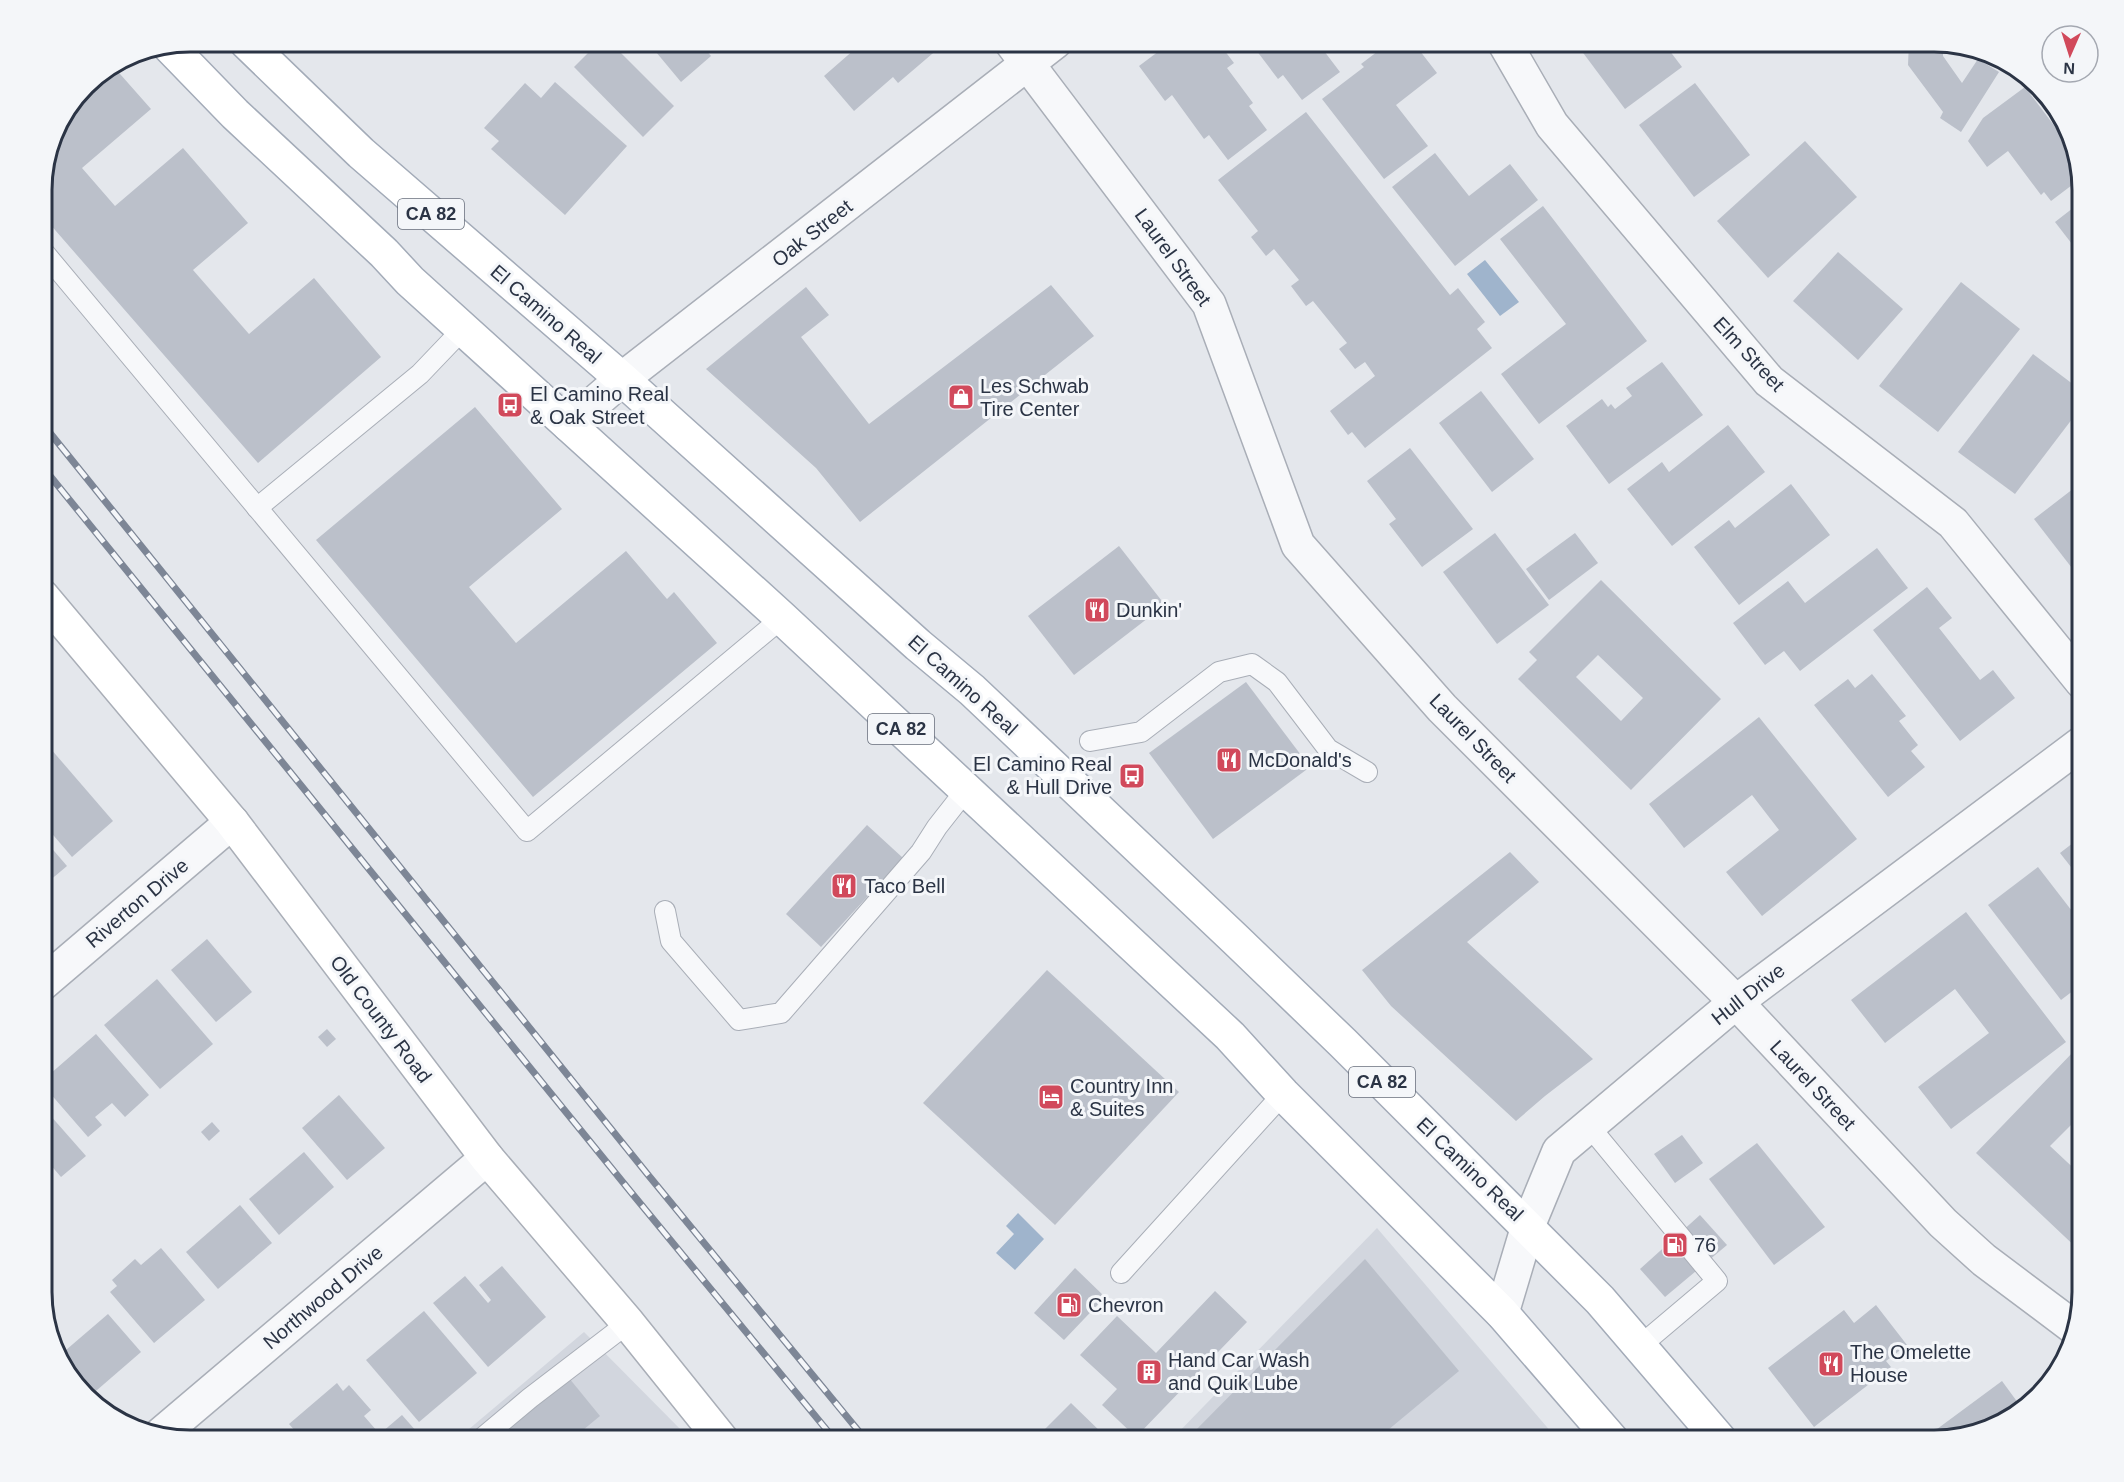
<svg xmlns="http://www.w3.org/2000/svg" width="2124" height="1482" font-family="Helvetica,sans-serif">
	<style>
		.built { fill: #d2d6de }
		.water { fill: #9fb4cc }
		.building { fill: #bbc0ca; fill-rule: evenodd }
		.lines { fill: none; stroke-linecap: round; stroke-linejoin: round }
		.lane-casing { stroke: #a9aeb7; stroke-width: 22 }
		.street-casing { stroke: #a9aeb7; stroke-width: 36 }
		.secondary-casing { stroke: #a9aeb7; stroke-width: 36 }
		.primary-casing { stroke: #a3abb8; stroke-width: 36 }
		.lane { stroke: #f7f8fa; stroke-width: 20 }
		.street { stroke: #f7f8fa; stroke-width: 33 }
		.secondary { stroke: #fff; stroke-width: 33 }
		.primary { stroke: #fff; stroke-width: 33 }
		.rail-casing { stroke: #7d8696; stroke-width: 7 }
		.rail { stroke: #f4f6f9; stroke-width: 4.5; stroke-dasharray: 14; stroke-linecap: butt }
		.labels { text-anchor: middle; stroke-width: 6; stroke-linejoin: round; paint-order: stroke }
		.shield { fill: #f4f6f9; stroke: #676e7b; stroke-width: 1.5 }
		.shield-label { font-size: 18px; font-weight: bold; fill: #2b3445 }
		.street-label { font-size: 20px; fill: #2b3445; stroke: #f4f6f9 }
		.poi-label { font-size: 20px; fill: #2b3445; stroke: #f4f6f9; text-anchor: start }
		.rim { fill: none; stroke: #2b3445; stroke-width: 3 }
	</style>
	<rect width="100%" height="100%" fill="#e4e7ec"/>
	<!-- built -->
	<g class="built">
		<path d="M1377 1228 1558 1440H1171Z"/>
		<path d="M584 1332 691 1440H456Z"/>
	</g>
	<!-- water -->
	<g class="water">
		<path d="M1485 260 1519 302 1500 316 1467 274Z"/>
		<path d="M1018 1213 1044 1239 1015 1270 996 1253 1014 1234 1006 1226Z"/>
	</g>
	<!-- building -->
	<g class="building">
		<path d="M599 42H610L674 106 643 137 574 67Z"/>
		<path d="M668 42H699L711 56 681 82 656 52Z"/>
		<path d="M818 42H840L827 53Z"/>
		<path d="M863 42H934L939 48 898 83 893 77 854 111 824 76Z"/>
		<path d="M1171 42H1218L1234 63 1227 68 1253 103 1249 106 1267 130 1228 160 1209 135 1204 139 1172 95 1165 101 1139 66Z"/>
		<path d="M1250 42H1327L1321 47 1340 72 1302 100 1283 75 1278 79Z"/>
		<path d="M1390 42H1413L1437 73 1396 105 1428 146 1384 179 1322 99 1364 67 1361 64Z"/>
		<path d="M1575 42H1663L1682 67 1625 109Z"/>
		<path d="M1909 42 1943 43V56L1962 83 1978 59 1999 72 1961 132 1940 118 1943 112 1908 65Z"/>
		<path d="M113 66 151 109 82 168 115 206 183 148 248 223 193 270 249 334 314 278 381 357 258 463 42 215V180L57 125 92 79Z"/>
		<path d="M555 82 627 146 565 215 491 149 499 141 484 128 525 83 541 98Z"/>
		<path d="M1695 83 1750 155 1694 197 1639 125Z"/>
		<path d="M2025 87 2068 144 2071 142 2080 179 2051 201 2044 192 2041 195 2008 151 1987 167 1968 141 1983 118Z"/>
		<path d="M1306 112 1450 295 1458 288 1485 322 1477 329 1492 348 1365 448 1352 432 1348 435 1330 411 1375 376 1365 362 1355 369 1339 349 1347 343 1313 301 1306 306 1291 286 1299 280 1274 249 1266 256 1251 237 1258 231 1218 180Z"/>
		<path d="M1805 141 1857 197 1768 278 1717 221Z"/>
		<path d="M1435 153 1469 196 1510 164 1538 200 1455 266 1392 187Z"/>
		<path d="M2082 201V237L2072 244 2055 222Z"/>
		<path d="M1543 206 1647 341 1539 424 1501 374 1566 324 1500 239Z"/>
		<path d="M1838 252 1903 309 1858 360 1793 301Z"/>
		<path d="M1961 282 2020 329 1938 432 1879 386Z"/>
		<path d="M1051 285 1094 336 860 522 816 468 706 369 806 287 829 315 801 337 869 424Z"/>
		<path d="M2033 354 2082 391V406L2015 494 1958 452Z"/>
		<path d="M1662 362 1703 415 1609 484 1566 426 1602 399 1608 407 1611 404 1615 409 1632 396 1626 388Z"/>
		<path d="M1481 391 1534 459 1492 492 1439 423Z"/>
		<path d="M475 407 562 509 469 587 516 643 626 551 667 599 674 592 717 643 533 797 316 540Z"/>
		<path d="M1728 425 1765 472 1672 546 1627 489 1662 462 1669 472Z"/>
		<path d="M1410 448 1473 529 1422 567 1389 524 1396 519 1367 481Z"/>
		<path d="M2082 482V581L2034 519Z"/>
		<path d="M1791 484 1830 535 1739 605 1694 547 1729 520 1735 528Z"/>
		<path d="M1495 533 1549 605 1497 644 1443 572Z"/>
		<path d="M1575 533 1598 563 1549 600 1526 569Z"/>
		<path d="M1119 546 1165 605 1074 675 1028 616Z"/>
		<path d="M1877 548 1908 588 1800 671 1784 651 1765 665 1733 623 1788 581 1805 603Z"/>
		<path d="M1601 580 1721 699 1631 790 1518 679 1537 660 1529 652ZM1598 655 1643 698 1621 721 1576 677Z"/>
		<path d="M1927 587 1952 618 1939 628 1980 680 1993 670 2015 698 1960 741 1873 630Z"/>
		<path d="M1872 674 1906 716 1899 721 1918 745 1911 751 1925 767 1888 797 1814 705 1848 679 1855 688Z"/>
		<path d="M1246 682 1310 767 1213 839 1149 753Z"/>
		<path d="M1759 717 1857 839 1762 916 1726 872 1779 830 1752 795 1684 848 1649 804Z"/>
		<path d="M44 741 113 821 72 857 42 822Z"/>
		<path d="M867 825 903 858 821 947 786 914Z"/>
		<path d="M2082 836V881L2060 853Z"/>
		<path d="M42 837 67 866 42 887Z"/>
		<path d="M1510 852 1539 882 1467 942 1593 1059 1545 1096 1516 1121 1391 1006 1362 970Z"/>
		<path d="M2038 867 2082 924V984L2061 1000 1988 905Z"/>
		<path d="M1966 912 2066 1042 1951 1129 1918 1087 1989 1033 1955 989 1885 1043 1851 1000Z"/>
		<path d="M207 939 252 992 216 1022 171 970Z"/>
		<path d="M1047 970 1179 1092 1055 1225 923 1103Z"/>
		<path d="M157 979 213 1044 160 1089 104 1025Z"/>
		<path d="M327 1029 336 1039 327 1047 318 1037Z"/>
		<path d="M96 1034 149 1095 125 1117 112 1103 95 1117 102 1125 88 1137 42 1084V1081Z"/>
		<path d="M2075 1050 2082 1057V1131L2073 1123 2050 1146 2082 1176V1253L1976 1153Z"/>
		<path d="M339 1095 385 1148 347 1180 302 1128Z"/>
		<path d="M42 1106 86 1156 61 1177 42 1155Z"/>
		<path d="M212 1122 220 1131 209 1141 201 1132Z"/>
		<path d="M1682 1135 1703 1163 1675 1183 1654 1154Z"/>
		<path d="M1757 1143 1825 1227 1774 1265 1709 1179Z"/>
		<path d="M304 1152 334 1187 279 1235 249 1199Z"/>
		<path d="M240 1205 272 1243 218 1289 186 1252Z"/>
		<path d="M1700 1215 1727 1245 1665 1297 1640 1269Z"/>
		<path d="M161 1248 205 1300 154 1343 110 1292 117 1286 112 1280 135 1259 141 1265Z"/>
		<path d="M1365 1259 1459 1371 1376 1440H1186Z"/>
		<path d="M502 1266 546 1317 488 1367 433 1303 465 1276 488 1303 491 1300 479 1285Z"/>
		<path d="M1075 1268 1105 1297 1064 1340 1034 1313Z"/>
		<path d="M1215 1291 1247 1322 1136 1437 1102 1405 1117 1389 1080 1355 1117 1316 1156 1353Z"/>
		<path d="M1876 1305 1907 1345 1886 1361 1891 1367 1814 1427 1768 1368 1844 1310 1854 1323Z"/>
		<path d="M424 1311 477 1373 419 1422 366 1360Z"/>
		<path d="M108 1314 141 1352 89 1397 62 1366 59 1356Z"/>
		<path d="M569 1378 600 1416 571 1440H495Z"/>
		<path d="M2002 1381 2021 1407 2000 1425 1938 1439 1933 1432Z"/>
		<path d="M337 1383 343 1391 349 1385 371 1410 364 1416 377 1431 367 1440H303L289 1424Z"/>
		<path d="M1071 1403 1106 1437 1103 1440H1034Z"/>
		<path d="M402 1415 424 1440H376L375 1438Z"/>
	</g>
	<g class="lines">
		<!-- lane casing -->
		<g class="lane-casing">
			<g id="lane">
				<path d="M42 250 527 831 782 618"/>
				<path d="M257 508 420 374 463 329"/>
				<path d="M1090 741 1141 732 1219 672 1252 664 1277 682 1328 749 1367 772"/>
				<path d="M665 911 671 941 739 1020 781 1013 921 852 937 827 966 790"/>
				<path d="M1589 1126 1717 1281 1640 1346"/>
				<path d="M1121 1273 1283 1094"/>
				<path d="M480 1440 530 1398 628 1323"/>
			</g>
		</g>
		<!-- street casing -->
		<g class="street-casing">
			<g id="street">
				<path d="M1011 42 1209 304 1298 545 1442 708 1736 1002 1943 1223 1984 1260 2076 1329"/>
				<path d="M1504 42 1552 125 1769 381 1953 523 2082 682"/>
				<path d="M569 425 622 379 1055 42"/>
				<path d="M42 984 232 822"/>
				<path d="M1502 1313 1528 1226 1559 1151 1736 1002 2082 743"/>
				<path d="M160 1435 487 1158"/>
			</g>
		</g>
		<!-- secondary casing -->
		<g class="secondary-casing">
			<path id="secondary" d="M42 596 232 822 487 1158 628 1323 722 1440"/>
		</g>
		<!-- primary casing -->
		<g class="primary-casing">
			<g id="primary">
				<path d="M246 42 361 153 622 379 918 645 972 690 1235 939 1343 1043 1600 1300 1720 1440"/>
				<path d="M169 46 235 114 384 253 410 281 782 618 1230 1036 1283 1094 1502 1313 1612 1440"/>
			</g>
		</g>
		<!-- lane -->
		<use href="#lane" class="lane"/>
		<!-- street -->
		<use href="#street" class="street"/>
		<!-- secondary -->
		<use href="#secondary" class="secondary"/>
		<!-- primary -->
		<use href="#primary" class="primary"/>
		<!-- rail casing -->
		<g class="rail-casing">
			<g id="rail">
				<path d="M42 423 649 1176 866 1440"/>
				<path d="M42 466 630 1191 835 1440"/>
			</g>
		</g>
		<!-- rail -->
		<use href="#rail" class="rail"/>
	</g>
	<!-- icons -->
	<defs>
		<g id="shop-square" transform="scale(1.35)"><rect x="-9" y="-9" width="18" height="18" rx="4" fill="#d1495b" stroke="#f4f6f9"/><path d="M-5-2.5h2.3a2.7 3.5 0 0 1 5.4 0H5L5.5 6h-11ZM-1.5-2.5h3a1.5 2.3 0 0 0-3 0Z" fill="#fff"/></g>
		<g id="bus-square" transform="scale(1.35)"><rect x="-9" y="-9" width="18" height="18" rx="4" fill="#d1495b" stroke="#f4f6f9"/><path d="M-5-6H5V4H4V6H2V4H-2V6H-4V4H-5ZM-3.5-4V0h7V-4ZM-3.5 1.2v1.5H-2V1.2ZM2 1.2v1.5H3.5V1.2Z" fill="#fff"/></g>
		<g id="restaurant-square" transform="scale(1.35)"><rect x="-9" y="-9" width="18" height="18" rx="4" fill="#d1495b" stroke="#f4f6f9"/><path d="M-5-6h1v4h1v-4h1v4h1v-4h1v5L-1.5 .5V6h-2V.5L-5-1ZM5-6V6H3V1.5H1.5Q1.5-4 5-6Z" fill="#fff"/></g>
		<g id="hotel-square" transform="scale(1.35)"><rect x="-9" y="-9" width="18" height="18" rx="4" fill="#d1495b" stroke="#f4f6f9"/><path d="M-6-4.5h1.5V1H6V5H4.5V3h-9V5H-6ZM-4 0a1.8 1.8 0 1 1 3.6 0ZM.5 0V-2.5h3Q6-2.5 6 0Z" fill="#fff"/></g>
		<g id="fuel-square" transform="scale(1.35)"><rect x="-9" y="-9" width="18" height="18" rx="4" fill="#d1495b" stroke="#f4f6f9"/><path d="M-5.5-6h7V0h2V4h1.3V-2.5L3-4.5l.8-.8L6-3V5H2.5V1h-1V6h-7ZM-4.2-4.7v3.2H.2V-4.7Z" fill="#fff"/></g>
		<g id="building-square" transform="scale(1.35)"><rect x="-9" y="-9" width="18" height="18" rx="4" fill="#d1495b" stroke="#f4f6f9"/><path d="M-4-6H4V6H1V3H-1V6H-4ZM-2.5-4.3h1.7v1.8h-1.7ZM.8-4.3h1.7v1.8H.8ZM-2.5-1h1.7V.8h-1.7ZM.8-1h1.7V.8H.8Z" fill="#fff"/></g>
	</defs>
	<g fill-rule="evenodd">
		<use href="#shop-square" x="961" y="397"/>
		<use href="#bus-square" x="510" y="405"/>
		<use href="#restaurant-square" x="1097" y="610"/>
		<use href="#restaurant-square" x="1229" y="760"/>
		<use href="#bus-square" x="1132" y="776"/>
		<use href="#restaurant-square" x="844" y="886"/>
		<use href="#hotel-square" x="1051" y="1097"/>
		<use href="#fuel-square" x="1675" y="1245"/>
		<use href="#fuel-square" x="1069" y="1305"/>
		<use href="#restaurant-square" x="1831" y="1364"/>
		<use href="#building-square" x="1149" y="1372"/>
	</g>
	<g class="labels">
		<!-- shield labels -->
		<g class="shield">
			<rect x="398" y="199" width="66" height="30" rx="4.5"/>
			<rect x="868" y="714" width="66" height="30" rx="4.5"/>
			<rect x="1349" y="1067" width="66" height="30" rx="4.5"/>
		</g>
		<g class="shield-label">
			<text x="431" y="220">CA 82</text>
			<text x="901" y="735">CA 82</text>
			<text x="1382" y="1088">CA 82</text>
		</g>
		<!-- street labels -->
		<g class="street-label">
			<text transform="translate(812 233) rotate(-38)" y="7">Oak Street</text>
			<text transform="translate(1173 257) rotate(54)" y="7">Laurel Street</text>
			<text transform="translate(546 314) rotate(41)" y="7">El Camino Real</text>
			<text transform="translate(1749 354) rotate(47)" y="7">Elm Street</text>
			<text transform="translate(963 685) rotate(42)" y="7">El Camino Real</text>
			<text transform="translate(1473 738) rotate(46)" y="7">Laurel Street</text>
			<text transform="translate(137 903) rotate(-40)" y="7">Riverton Drive</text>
			<text transform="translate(1748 994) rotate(-38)" y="7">Hull Drive</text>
			<text transform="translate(381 1019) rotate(53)" y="7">Old County Road</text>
			<text transform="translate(1813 1085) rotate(47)" y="7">Laurel Street</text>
			<text transform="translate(1470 1169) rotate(44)" y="7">El Camino Real</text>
			<text transform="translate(323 1297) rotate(-40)" y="7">Northwood Drive</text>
		</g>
		<!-- poi labels -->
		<g class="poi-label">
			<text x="980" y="393">Les Schwab<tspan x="980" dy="23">Tire Center</tspan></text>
			<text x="530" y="401">El Camino Real<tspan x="530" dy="23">&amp; Oak Street</tspan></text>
			<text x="1116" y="617">Dunkin'</text>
			<text x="1248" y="767">McDonald's</text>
			<text x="1112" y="771" text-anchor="end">El Camino Real<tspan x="1112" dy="23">&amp; Hull Drive</tspan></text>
			<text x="864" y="893">Taco Bell</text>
			<text x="1070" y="1093">Country Inn<tspan x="1070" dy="23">&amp; Suites</tspan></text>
			<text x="1694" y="1252">76</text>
			<text x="1088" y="1312">Chevron</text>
			<text x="1850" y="1359">The Omelette<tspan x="1850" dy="23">House</tspan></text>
			<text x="1168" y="1367">Hand Car Wash<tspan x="1168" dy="23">and Quik Lube</tspan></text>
		</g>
	</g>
	<!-- crop -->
	<path d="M0 0H2124V1482H0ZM190 52H1934A138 138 0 0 1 2072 190V1292A138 138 0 0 1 1934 1430H190A138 138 0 0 1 52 1292V190A138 138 0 0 1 190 52Z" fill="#f4f6f9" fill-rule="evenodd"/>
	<path class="rim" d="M190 52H1934A138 138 0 0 1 2072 190V1292A138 138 0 0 1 1934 1430H190A138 138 0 0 1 52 1292V190A138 138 0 0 1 190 52Z"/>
	<!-- north arrow -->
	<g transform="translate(2070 54) rotate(183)"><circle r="28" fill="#f4f6f9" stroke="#a4a8b1" stroke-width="1.5"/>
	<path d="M0-4.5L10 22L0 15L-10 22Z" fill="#d1495b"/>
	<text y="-9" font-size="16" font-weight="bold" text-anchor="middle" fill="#2b3445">N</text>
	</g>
</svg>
